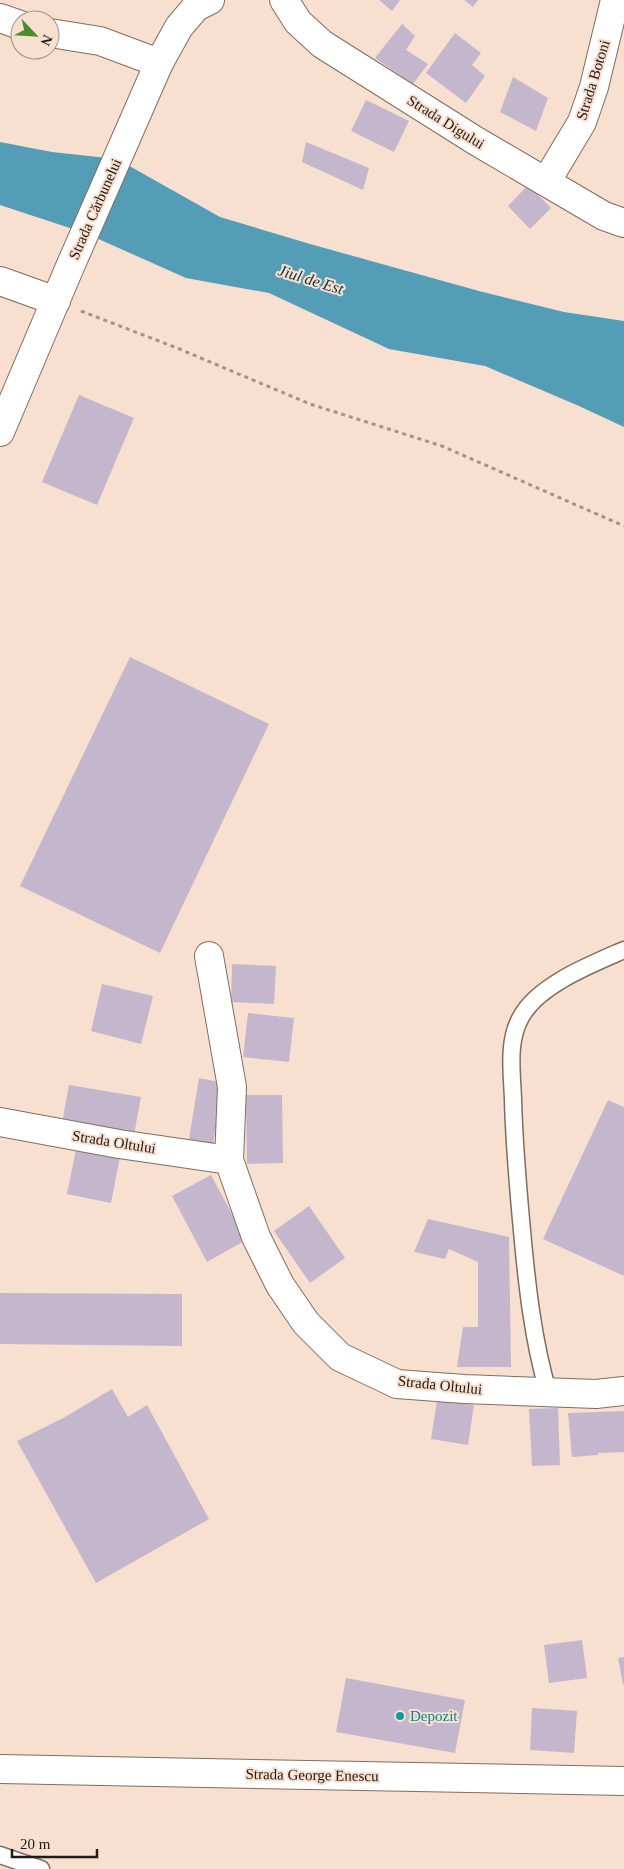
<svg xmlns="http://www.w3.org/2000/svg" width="624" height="1869" font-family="Georgia,serif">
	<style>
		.water { fill: #539db7 }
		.building { fill: #c4b7cd }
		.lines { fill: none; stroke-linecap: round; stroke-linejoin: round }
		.service-casing { stroke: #816d5e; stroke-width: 19 }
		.minor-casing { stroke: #816d5e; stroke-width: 30 }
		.tertiary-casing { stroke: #816d5e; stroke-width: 30 }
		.path { stroke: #a49386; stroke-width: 3; stroke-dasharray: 4 4; stroke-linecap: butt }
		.service { stroke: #fff; stroke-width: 16 }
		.minor { stroke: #fff; stroke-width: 28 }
		.tertiary { stroke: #fff; stroke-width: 28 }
		.culture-dot { fill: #0f9aa8; stroke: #f7e0cf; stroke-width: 2 }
		.labels { text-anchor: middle; stroke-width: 4; stroke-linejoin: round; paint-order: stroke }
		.street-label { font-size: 15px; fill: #221a14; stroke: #f7e0cf }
		.culture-label { font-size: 15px; fill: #0d838f; stroke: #f7e0cf; text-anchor: start }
		.water-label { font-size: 16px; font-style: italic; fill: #0e323e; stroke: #f7e0cf }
	</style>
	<rect width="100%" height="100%" fill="#f7e0cf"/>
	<!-- water -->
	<path class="water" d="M0 142 52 152 117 159 220 217 310 244 479 291 564 312 624 321V427L579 406 485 366 389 349 269 293 186 278 85 233 0 205Z"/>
	<!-- building -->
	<g class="building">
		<path d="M379 0H400L392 11Z"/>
		<path d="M464 0H478L473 7Z"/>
		<path d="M402 24 415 36 406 50 428 64 413 84 375 58Z"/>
		<path d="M455 33 481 53 472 65 485 76 466 103 426 73Z"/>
		<path d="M513 77 548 98 536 131 500 112Z"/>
		<path d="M366 100 409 121 394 152 351 131Z"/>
		<path d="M306 142 369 168 363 190 302 162Z"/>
		<path d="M528 185 551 208 530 229 508 206Z"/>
		<path d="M79 395 134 418 97 505 42 482Z"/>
		<path d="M130 657 269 724 160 953 20 886Z"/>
		<path d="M232 964 276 966 274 1004 231 1002Z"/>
		<path d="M102 984 153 996 141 1044 91 1031Z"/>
		<path d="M248 1013 294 1018 289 1062 243 1057Z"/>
		<path d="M199 1078 224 1083 213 1144 189 1139Z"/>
		<path d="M69 1085 141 1097 134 1135 62 1123Z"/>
		<path d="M246 1095H282L283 1163 247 1164Z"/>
		<path d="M608 1100 624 1107V1276L543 1239Z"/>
		<path d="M77 1144 121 1152 111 1203 67 1194Z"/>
		<path d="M211 1175 246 1240 207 1262 172 1196Z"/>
		<path d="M309 1206 345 1258 310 1283 274 1231Z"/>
		<path d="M428 1219 509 1237 511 1367H457L463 1327H478V1262L449 1249 445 1259 414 1252Z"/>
		<path d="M0 1293 182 1294V1346L0 1344Z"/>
		<path d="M112 1389 128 1417 147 1405 209 1519 96 1583 17 1441 65 1417Z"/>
		<path d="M437 1400 474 1405 468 1445 431 1439Z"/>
		<path d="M558 1408 560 1465 532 1466 529 1409Z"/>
		<path d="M624 1411V1452L598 1453V1455L572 1457 568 1413Z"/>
		<path d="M582 1640 587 1678 549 1683 544 1645Z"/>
		<path d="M624 1657V1684H623L618 1658Z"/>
		<path d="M346 1678 465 1700 455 1753 336 1732Z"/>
		<path d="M532 1708 577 1711 574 1753 530 1750Z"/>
	</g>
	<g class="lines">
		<!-- service casing -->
		<g class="service-casing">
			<g id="service">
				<path d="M548 1392C533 1340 527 1286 522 1231 518 1187 514 1144 513 1099 512 1073 507 1041 521 1017 538 985 592 964 624 950"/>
				<path d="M0 1855 41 1869"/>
			</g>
		</g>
		<!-- minor casing -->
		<g class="minor-casing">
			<g id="minor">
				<path d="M284 0 298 22 322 44 476 141 604 216 624 223"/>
				<path d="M0 18 20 25"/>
				<path d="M50 33 100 41 159 63"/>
				<path d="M546 182 582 122 594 87 615 0"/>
				<path d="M0 281 56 301"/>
				<path d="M0 432 69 269 159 63 179 27 196 7 210 0"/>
				<path d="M209 956 232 1087 229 1160 256 1237 280 1285 306 1323 340 1357 397 1384 464 1389 596 1394 624 1391"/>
				<path d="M0 1122 119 1144 229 1160"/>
			</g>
		</g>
		<!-- tertiary casing -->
		<g class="tertiary-casing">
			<path id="tertiary" d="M0 1769 624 1781"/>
		</g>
		<!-- path -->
		<path class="path" d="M81 311 177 348 310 404 442 446 624 526"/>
		<!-- service -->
		<use href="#service" class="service"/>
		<!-- minor -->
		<use href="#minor" class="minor"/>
		<!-- tertiary -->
		<use href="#tertiary" class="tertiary"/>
	</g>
	<!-- markers -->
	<circle class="culture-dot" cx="400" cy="1716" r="5"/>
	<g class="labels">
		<!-- street labels -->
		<g class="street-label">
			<text transform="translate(593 80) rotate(-73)" y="5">Strada Botoni</text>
			<text transform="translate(446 122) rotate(32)" y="5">Strada Digului</text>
			<text transform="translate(95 209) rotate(-66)" y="5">Strada Cărbunelui</text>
			<text transform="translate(114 1142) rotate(9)" y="5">Strada Oltului</text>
			<text transform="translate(440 1385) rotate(6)" y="5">Strada Oltului</text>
			<text transform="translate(312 1775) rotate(1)" y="5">Strada George Enescu</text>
		</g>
		<!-- culture labels -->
		<g class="culture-label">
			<text x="410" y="1721">Depozit</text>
		</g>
		<!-- water labels -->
		<g class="water-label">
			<text transform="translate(311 279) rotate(17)" y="6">Jiul de Est</text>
		</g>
	</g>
	<!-- north arrow -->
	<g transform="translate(35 35) rotate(115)"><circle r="24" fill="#f7e0cf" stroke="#a29184"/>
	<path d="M0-4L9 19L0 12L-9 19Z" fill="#4c8c2d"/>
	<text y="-8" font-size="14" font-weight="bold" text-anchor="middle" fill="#221a14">N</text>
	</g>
	<!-- scale -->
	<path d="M12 1849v8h85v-8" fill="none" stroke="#221a14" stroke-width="2.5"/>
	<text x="20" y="1849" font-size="15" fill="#221a14" stroke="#f7e0cf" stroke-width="4" paint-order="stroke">20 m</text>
</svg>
